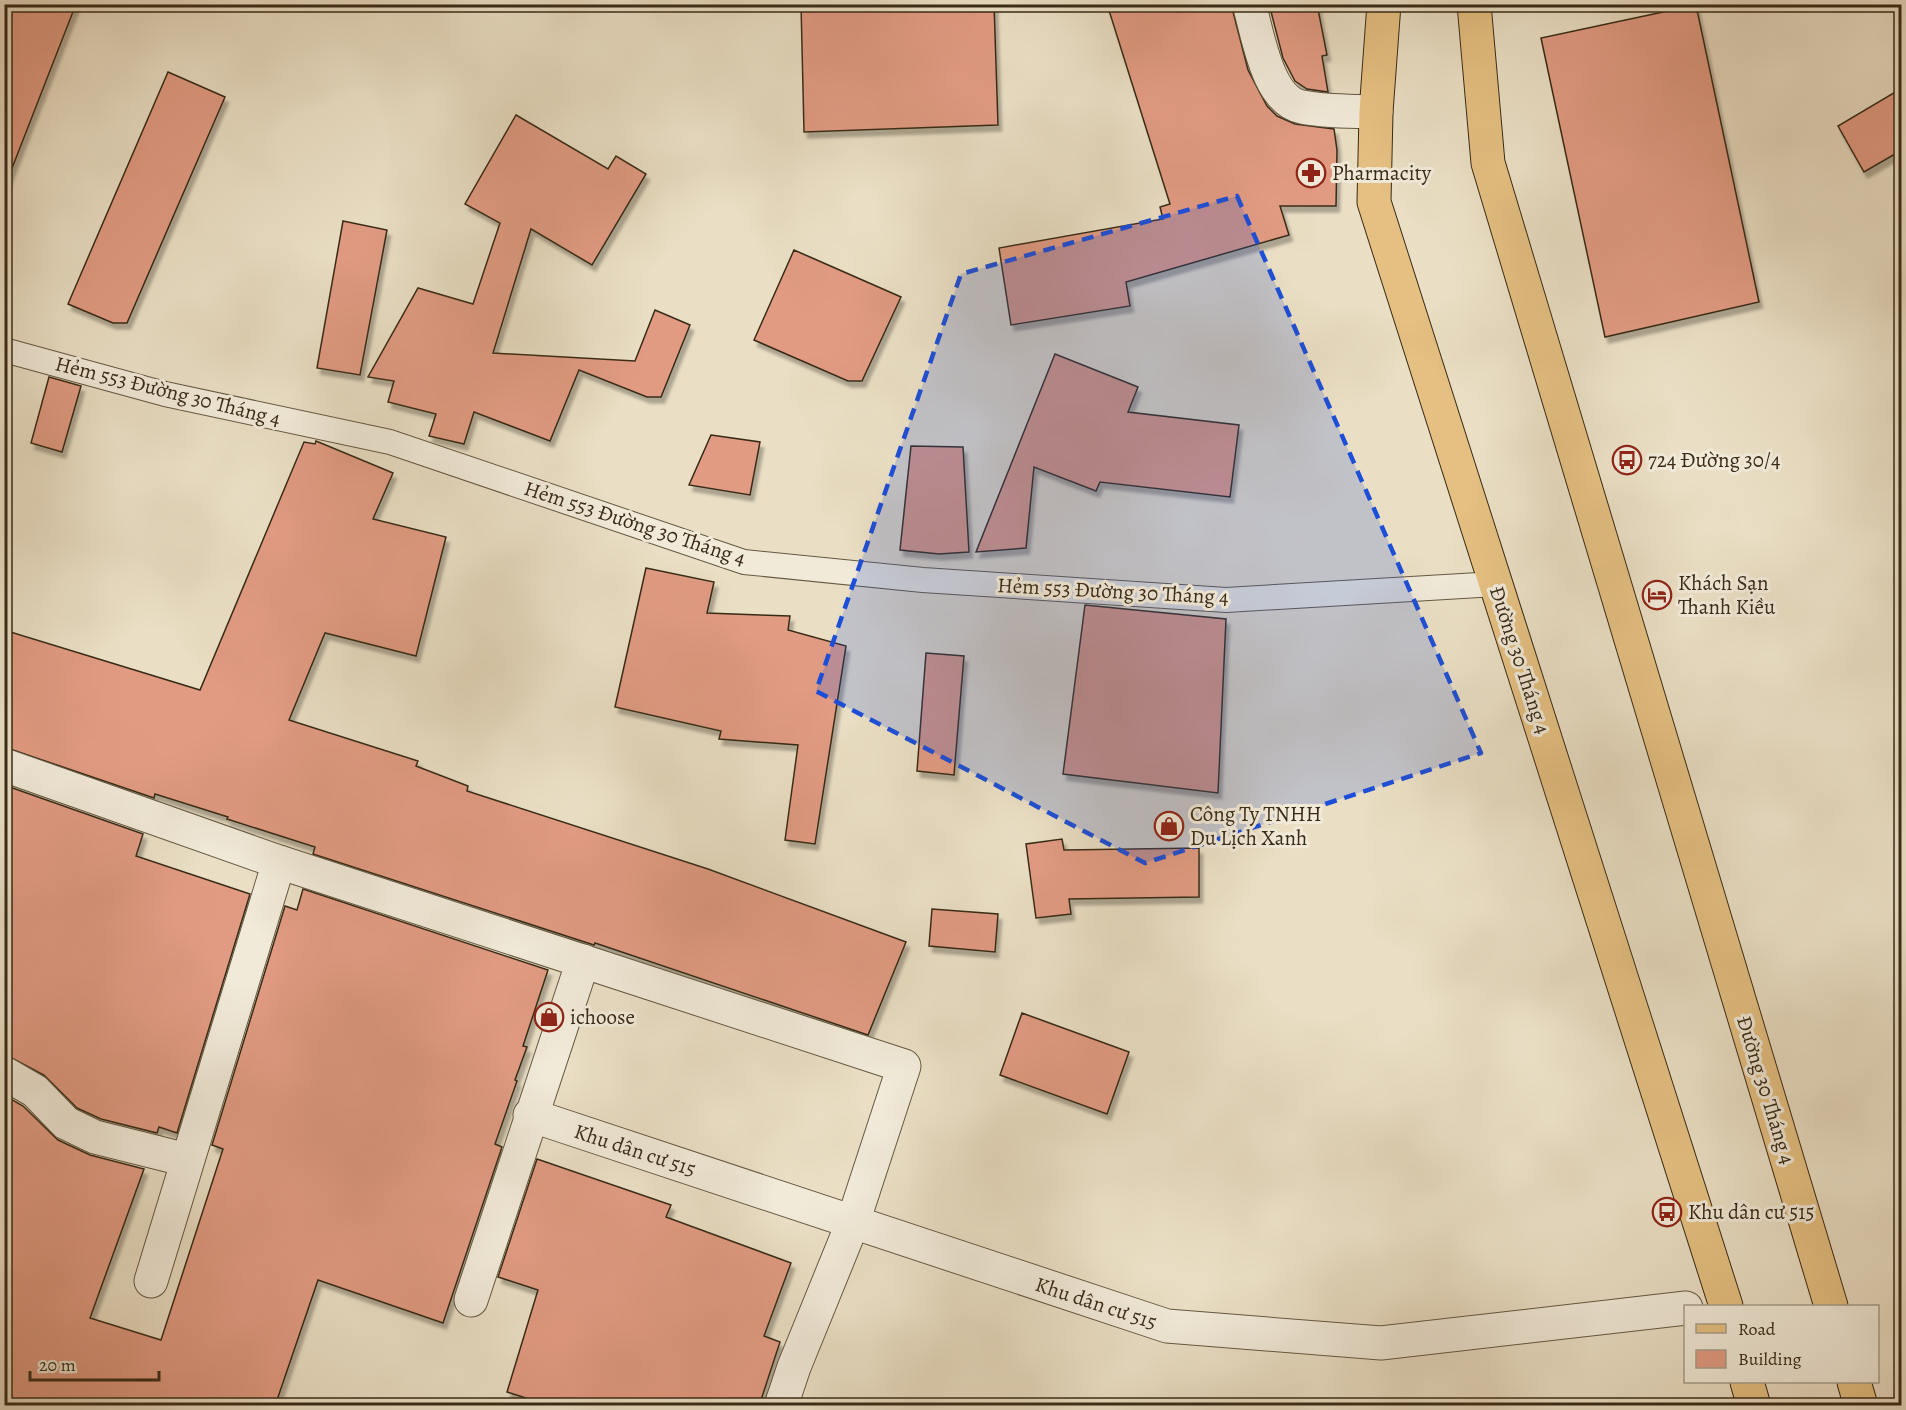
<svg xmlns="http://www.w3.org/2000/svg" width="1906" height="1410" font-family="Alegreya,serif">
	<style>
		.building { fill: #e19b83; stroke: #392b17; stroke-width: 1.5; filter: url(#shadow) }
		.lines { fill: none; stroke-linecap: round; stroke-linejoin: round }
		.service-casing { stroke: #655842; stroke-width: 26 }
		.minor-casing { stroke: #655842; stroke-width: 35 }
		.primary-casing { stroke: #392b17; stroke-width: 35 }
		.service { stroke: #f1ead9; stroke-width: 24 }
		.minor { stroke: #f1ead9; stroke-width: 33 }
		.primary { stroke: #e5c082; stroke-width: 33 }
		.marked { fill: #1d4ed8; fill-opacity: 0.2; stroke: #1d4ed8; stroke-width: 4.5; stroke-dasharray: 12 8; stroke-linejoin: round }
		.labels { text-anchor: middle; stroke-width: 6; stroke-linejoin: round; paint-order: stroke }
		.poi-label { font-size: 21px; fill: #392b17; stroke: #f1ead9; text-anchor: start }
		.street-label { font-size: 21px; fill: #392b17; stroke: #f1ead9 }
	</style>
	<defs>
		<filter id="shadow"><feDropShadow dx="3.5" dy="6" stdDeviation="1.5" flood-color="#0004"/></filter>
	</defs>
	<rect width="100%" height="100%" fill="#eadfc5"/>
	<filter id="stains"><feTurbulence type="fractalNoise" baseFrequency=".00333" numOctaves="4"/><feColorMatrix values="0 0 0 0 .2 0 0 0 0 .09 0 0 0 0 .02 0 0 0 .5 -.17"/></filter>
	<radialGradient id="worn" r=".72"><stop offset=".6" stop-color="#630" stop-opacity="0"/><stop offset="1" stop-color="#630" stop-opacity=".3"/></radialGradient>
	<!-- building -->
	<g class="building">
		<path d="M4 4H76L7 181H4Z"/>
		<path d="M801 4H994L998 125 804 132Z"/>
		<path d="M1107 4H1231L1248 70 1267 106 1277 116 1295 124 1334 129 1337 150 1336 206H1280L1289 235 1126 282 1130 306 1011 325 999 248 1163 219 1160 207 1170 204Z"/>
		<path d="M1269 4H1317L1327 55 1322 56 1328 92 1307 89 1295 81 1283 58Z"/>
		<path d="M1696 5 1759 302 1605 337 1541 38Z"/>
		<path d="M168 72 225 97 127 323H113L68 304Z"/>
		<path d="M1902 88V150L1864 172 1838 126Z"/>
		<path d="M516 115 608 169 616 156 646 174 592 265 531 229 493 353 635 361 655 310 690 325 661 397H647L579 370 550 441 474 412 464 444 429 436 436 414 388 402 394 381 368 377 418 288 473 304 500 223 465 204Z"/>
		<path d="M343 221 387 230 360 375 317 368Z"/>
		<path d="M794 250 901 297 862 381H848L754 340Z"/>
		<path d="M1055 354 1138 387 1128 412 1239 425 1230 497 1100 482 1096 491 1034 467 1026 548 976 552Z"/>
		<path d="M49 377 81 386 62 452 31 443Z"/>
		<path d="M711 435 760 442 750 495 689 485Z"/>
		<path d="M316 441 393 473 373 519 446 537 416 656 325 633 289 720 418 761 416 766 468 786 467 791 708 869 906 942 868 1035 595 943 594 945 313 854 315 847 227 819 228 817 155 794 154 798 4 747V630L200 690 304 442 315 444Z"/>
		<path d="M911 446 963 447 969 552 939 554 900 550Z"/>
		<path d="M646 568 714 582 707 613 790 616 788 630 846 646 815 844 785 840 798 745 719 739 721 731 615 707Z"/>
		<path d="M1085 605 1226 619 1218 793 1063 774Z"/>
		<path d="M926 653 964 656 954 775 917 771Z"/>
		<path d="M4 785 143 834 136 856 250 894 177 1133 159 1127 157 1133 101 1119 77 1108 44 1075 4 1054Z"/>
		<path d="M1062 839 1064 850 1199 848V897L1069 899 1071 914 1036 918 1026 844Z"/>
		<path d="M303 889 548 970 523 1046 527 1047 515 1080 517 1081 495 1144 502 1147 443 1323 318 1280 275 1406H4V1095L23 1106 58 1140 90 1155 144 1169 90 1318 161 1340 223 1149 212 1145 285 906 297 910Z"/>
		<path d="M932 909 998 914 995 952 929 946Z"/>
		<path d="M1022 1013 1129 1052 1107 1114 1000 1075Z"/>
		<path d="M537 1159 671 1205 666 1217 791 1263 764 1336 780 1342 759 1406H551L507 1392 538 1290 498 1277Z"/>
	</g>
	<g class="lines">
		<!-- service casing -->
		<g class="service-casing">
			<path id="service" d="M4 350 165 394 390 442 744 562 923 580 1226 600 1496 584"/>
		</g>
		<!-- minor casing -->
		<g class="minor-casing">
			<g id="minor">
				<path d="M1249 4C1258 34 1267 101 1302 107 1326 112 1352 111 1376 112"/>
				<path d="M4 765 279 862 904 1066 853 1222 794 1367 781 1406"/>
				<path d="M4 1073 35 1091 66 1123 95 1137 187 1160"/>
				<path d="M530 1115 1167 1326 1381 1343 1686 1308"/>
				<path d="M151 1281 279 862"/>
				<path d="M471 1300 583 961"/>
			</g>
		</g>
		<!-- primary casing -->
		<g class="primary-casing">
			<g id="primary">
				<path d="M1384 4 1376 112 1374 202 1726 1306"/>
				<path d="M1474 4 1488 163 1831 1306"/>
				<path d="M1747 1382 1754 1406"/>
				<path d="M1854 1382 1861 1406"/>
			</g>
		</g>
		<!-- service -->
		<use href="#service" class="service"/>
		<!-- minor -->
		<use href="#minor" class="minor"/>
		<!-- primary -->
		<use href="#primary" class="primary"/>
	</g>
	<!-- marked area -->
	<path class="marked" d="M1237 196 1481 753 1145 863 816 691 961 274Z"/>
	<!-- icons -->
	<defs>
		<g id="pharmacy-ring" transform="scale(1.5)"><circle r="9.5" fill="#f1ead9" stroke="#8f2418" stroke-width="1.5"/><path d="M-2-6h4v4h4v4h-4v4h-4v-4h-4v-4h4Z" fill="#8f2418"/></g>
		<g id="bus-ring" transform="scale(1.5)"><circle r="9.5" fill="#f1ead9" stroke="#8f2418" stroke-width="1.5"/><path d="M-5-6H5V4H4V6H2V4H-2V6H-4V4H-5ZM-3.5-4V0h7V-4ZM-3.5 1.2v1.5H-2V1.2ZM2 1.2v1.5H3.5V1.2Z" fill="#8f2418"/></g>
		<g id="hotel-ring" transform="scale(1.5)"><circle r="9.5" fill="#f1ead9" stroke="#8f2418" stroke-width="1.5"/><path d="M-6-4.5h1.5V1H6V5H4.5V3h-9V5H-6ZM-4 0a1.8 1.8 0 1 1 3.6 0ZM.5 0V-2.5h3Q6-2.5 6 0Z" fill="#8f2418"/></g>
		<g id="shop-ring" transform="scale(1.5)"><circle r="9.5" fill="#f1ead9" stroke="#8f2418" stroke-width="1.5"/><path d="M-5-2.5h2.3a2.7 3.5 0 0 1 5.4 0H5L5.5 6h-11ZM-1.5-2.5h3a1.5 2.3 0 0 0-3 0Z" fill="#8f2418"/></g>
	</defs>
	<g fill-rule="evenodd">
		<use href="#pharmacy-ring" x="1311" y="173"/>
		<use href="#bus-ring" x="1627" y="460"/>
		<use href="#hotel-ring" x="1657" y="595"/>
		<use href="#shop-ring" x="1169" y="826"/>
		<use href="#shop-ring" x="549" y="1017"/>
		<use href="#bus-ring" x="1667" y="1212"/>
	</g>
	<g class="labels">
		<!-- poi labels -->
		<g class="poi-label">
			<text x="1332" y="180">Pharmacity</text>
			<text x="1648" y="467">724 Đường 30/4</text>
			<text x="1678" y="590">Khách Sạn<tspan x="1678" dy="24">Thanh Kiều</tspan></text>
			<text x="1190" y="821">Công Ty TNHH<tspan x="1190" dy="24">Du Lịch Xanh</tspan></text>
			<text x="570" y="1024">ichoose</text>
			<text x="1688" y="1219">Khu dân cư 515</text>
		</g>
		<!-- street labels -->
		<g class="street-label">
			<text transform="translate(168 391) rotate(14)" y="7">Hẻm 553 Đường 30 Tháng 4</text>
			<text transform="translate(635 523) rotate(18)" y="7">Hẻm 553 Đường 30 Tháng 4</text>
			<text transform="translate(1113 591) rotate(3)" y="7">Hẻm 553 Đường 30 Tháng 4</text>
			<text transform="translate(1520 660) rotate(72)" y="7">Đường 30 Tháng 4</text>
			<text transform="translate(1766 1090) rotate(73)" y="7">Đường 30 Tháng 4</text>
			<text transform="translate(635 1150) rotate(18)" y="7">Khu dân cư 515</text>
			<text transform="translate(1096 1303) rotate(18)" y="7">Khu dân cư 515</text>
		</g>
	</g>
	<!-- margin -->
	<rect width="1906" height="1410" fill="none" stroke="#eadfc5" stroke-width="24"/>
	<rect x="6" y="6" width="1894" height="1398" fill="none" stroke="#392b17" stroke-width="3"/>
	<rect x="12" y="12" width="1882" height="1386" fill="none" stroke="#392b17" stroke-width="1.5"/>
	<!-- legend -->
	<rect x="1684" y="1305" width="195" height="78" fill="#f1ead9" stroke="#a79e8b" stroke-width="1.5"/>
	<rect x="1696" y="1324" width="30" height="9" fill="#e5c082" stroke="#a79e8b" stroke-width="1.5"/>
	<text x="1738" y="1335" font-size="18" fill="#392b17">Road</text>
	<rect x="1696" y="1350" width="30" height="18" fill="#e19b83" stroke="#a79e8b" stroke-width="1.5"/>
	<text x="1738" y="1365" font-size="18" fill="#392b17">Building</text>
	<!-- scale -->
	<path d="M30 1371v9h129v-9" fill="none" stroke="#392b17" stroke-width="3"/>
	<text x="39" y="1371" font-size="18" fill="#392b17" stroke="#f1ead9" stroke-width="4.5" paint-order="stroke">20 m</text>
	<rect width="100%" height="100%" filter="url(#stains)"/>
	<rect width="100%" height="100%" fill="url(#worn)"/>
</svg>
